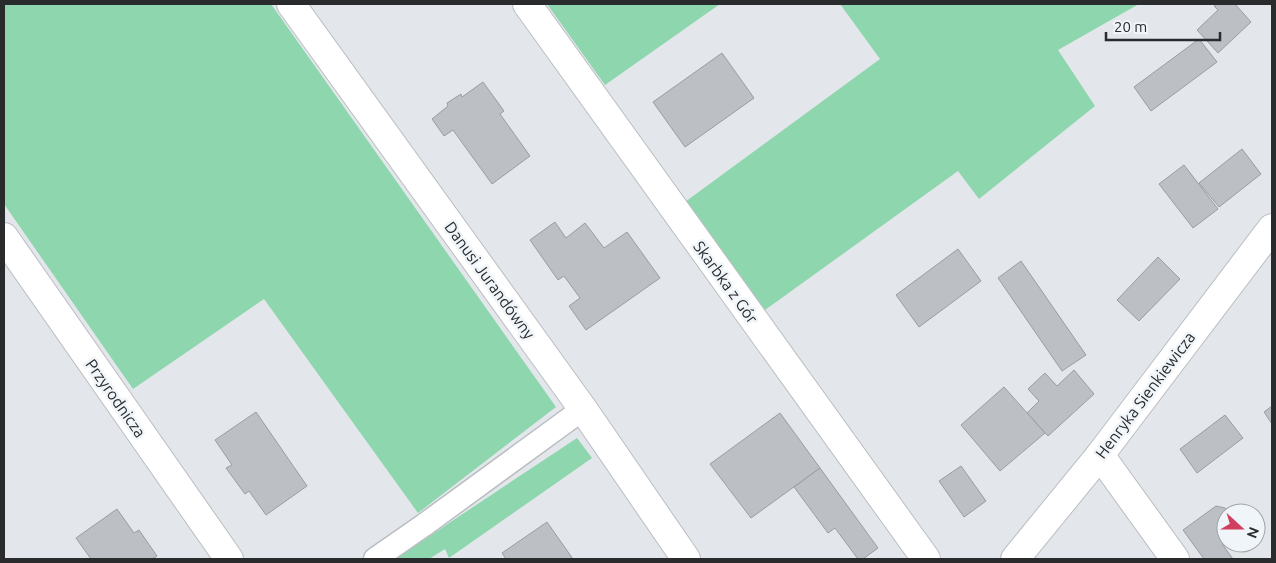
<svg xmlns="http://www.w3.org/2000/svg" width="1276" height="563" font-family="Ubuntu,sans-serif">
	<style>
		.green { fill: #8ed6ad }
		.building { fill: #bcc0c4; stroke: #999da1 }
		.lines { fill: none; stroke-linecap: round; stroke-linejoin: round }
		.lane-casing { stroke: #babec2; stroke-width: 25 }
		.street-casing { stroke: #babec2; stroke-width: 30 }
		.secondary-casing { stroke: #babec2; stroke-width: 30 }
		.lane { stroke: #fff; stroke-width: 22 }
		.street { stroke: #fff; stroke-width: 28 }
		.secondary { stroke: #fff; stroke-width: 28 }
		.labels { text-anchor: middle; stroke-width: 5; stroke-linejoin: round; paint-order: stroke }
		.street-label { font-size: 16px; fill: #292b2c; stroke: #f0f5f9 }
	</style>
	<rect width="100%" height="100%" fill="#e3e7eb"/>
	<!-- green -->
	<g class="green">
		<path d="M4 4H271L556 407 418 513 264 299 133 389 4 204Z"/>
		<path d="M547 4H720L605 85Z"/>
		<path d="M840 4H1139L1058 50 1095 106 979 199 958 171 765 310 685 202 880 59Z"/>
		<path d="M577 438 592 458 449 558 445 549 429 559H395Z"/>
	</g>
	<!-- building -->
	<g class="building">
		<path d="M1217 4H1235L1251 22 1218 53 1197 30 1218 10 1214 6Z"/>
		<path d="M1199 39 1217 62 1151 111 1134 87Z"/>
		<path d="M722 53 754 98 685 147 653 102Z"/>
		<path d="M483 82 504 111 500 114 530 156 492 184 453 130 444 136 432 119 448 106 447 103 461 94 462 97Z"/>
		<path d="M1242 149 1261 174 1219 207 1199 183Z"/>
		<path d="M1184 165 1218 209 1193 228 1159 184Z"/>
		<path d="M555 222 566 238 585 223 604 248 627 232 660 278 586 330 569 306 580 298 564 276 558 280 530 240Z"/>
		<path d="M958 249 981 281 919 327 896 295Z"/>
		<path d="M1158 257 1180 279 1139 321 1117 300Z"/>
		<path d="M1021 261 1086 355 1062 371 998 278Z"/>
		<path d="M1074 370 1094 394 1048 436 1027 413 1039 401 1028 389 1045 373 1057 386Z"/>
		<path d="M1004 387 1045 433 1000 471 961 425Z"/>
		<path d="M1272 406V424L1264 412Z"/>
		<path d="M256 412 307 486 266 515 249 491 245 494 226 468 232 465 215 440Z"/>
		<path d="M780 413 820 468 751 518 710 464Z"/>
		<path d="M1225 415 1243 438 1197 473 1180 449Z"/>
		<path d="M961 466 986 501 964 517 939 481Z"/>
		<path d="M820 468 878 548 863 559H858L835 528 828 533 794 487Z"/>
		<path d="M1216 506 1225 508 1229 513H1226V540L1222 544 1233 559H1204L1183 530Z"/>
		<path d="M117 509 134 533 139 530 157 556 152 559H91L76 538Z"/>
		<path d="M547 522 573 559H506L502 553Z"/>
	</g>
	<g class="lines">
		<!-- lane casing -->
		<g class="lane-casing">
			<path id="lane" d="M375 559 424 525 583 409"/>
		</g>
		<!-- street casing -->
		<g class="street-casing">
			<g id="street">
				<path d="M291 4 583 409 686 559"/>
				<path d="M527 4 926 559"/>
				<path d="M4 237 229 559"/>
				<path d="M1100 455 1175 559"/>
			</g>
		</g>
		<!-- secondary casing -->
		<g class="secondary-casing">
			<path id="secondary" d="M1015 559 1100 455 1272 228"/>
		</g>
		<!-- lane -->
		<use href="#lane" class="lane"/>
		<!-- street -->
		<use href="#street" class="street"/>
		<!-- secondary -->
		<use href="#secondary" class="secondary"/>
	</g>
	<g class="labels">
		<!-- street labels -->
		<g class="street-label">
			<text transform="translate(490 280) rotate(54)" y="6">Danusi Jurandówny</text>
			<text transform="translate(726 282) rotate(54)" y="6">Skarbka z Gór</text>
			<text transform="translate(1145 395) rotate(-53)" y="6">Henryka Sienkiewicza</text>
			<text transform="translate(116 398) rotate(55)" y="6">Przyrodnicza</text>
		</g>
	</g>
	<!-- border -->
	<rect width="1276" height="563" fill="none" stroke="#292b2c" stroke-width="10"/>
	<!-- north arrow -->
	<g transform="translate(1241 528) rotate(111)"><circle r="24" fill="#f0f5f9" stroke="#a0a4a7"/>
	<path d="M0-4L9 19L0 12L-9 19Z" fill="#d1415f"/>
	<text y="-8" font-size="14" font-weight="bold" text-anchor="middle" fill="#292b2c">N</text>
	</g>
	<!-- scale -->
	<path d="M1106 32v8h114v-8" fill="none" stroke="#292b2c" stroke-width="2.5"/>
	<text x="1114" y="32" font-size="15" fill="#292b2c" stroke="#f0f5f9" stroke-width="4" paint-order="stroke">20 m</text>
</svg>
